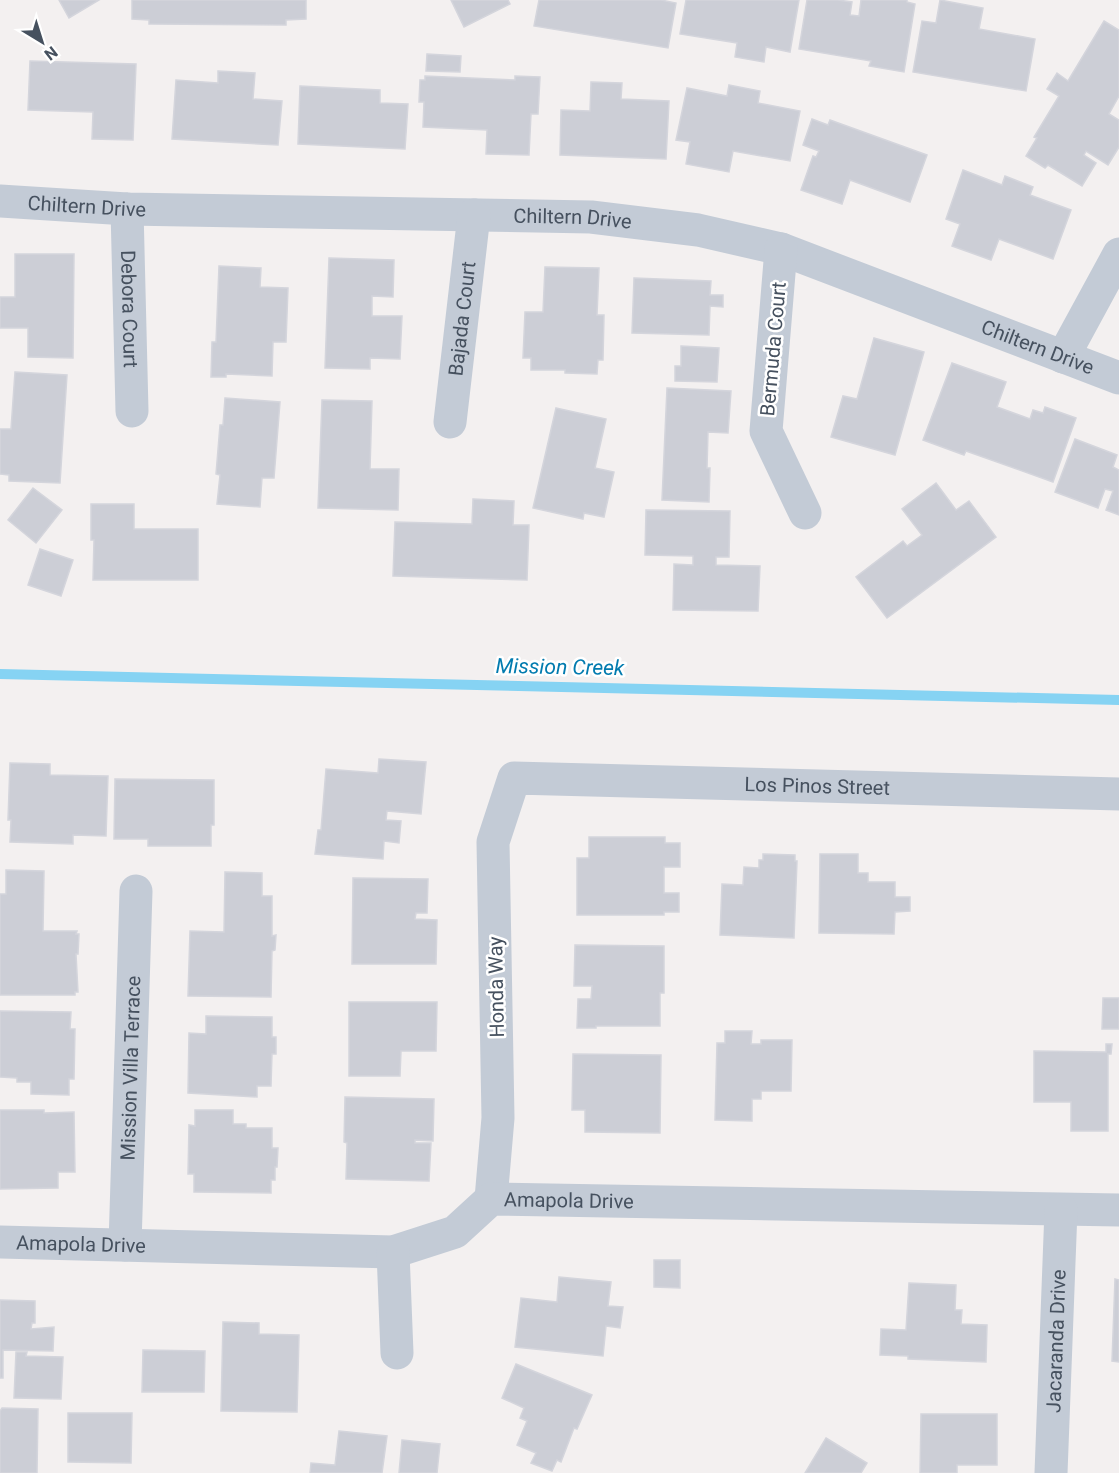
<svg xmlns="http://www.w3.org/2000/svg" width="1119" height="1473" font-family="Roboto,sans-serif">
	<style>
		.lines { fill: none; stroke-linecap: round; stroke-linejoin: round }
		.stream { stroke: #86d3f3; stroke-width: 10 }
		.building { fill: #ccced6; stroke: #d4d5dc; stroke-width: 1.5 }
		.street { stroke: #c3cbd6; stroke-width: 33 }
		.labels { text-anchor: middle; stroke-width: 5; stroke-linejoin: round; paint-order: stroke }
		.street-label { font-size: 20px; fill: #46515f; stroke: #fff }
		.water-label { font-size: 21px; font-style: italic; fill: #027baf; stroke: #fff }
	</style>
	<rect width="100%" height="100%" fill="#f3f0f0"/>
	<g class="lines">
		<!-- stream -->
		<path class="stream" d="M0 674 1119 700"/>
	</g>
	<!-- building -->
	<g class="building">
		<path d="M59 0H99L69 18Z"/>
		<path d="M132 0H306V19L286 20V25L149 24V20L132 19Z"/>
		<path d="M451 0H508L510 4 464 27Z"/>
		<path d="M539 0H661L676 3 668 48 534 26Z"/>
		<path d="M686 0H799L790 52 766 47 764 62 735 57 737 43 680 34Z"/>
		<path d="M807 0H838L852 2 850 15 859 16 861 0H907V2L915 4 904 72 869 66 871 61 799 49Z"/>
		<path d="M940 0 983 8 979 29 1035 39 1026 91 913 72 922 21 936 23Z"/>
		<path d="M1104 21 1119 30V96L1109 114 1119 120V147L1108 165 1086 151 1084 155 1096 163 1082 186 1048 165 1045 168 1026 156 1037 138 1034 137 1059 96 1047 89 1057 73 1068 81Z"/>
		<path d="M427 54 461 56 460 72 426 71Z"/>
		<path d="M30 61 136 64 133 140 92 139 93 112 28 110Z"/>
		<path d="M218 71 255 73 253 99 282 101 278 145 172 139 176 80 218 83Z"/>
		<path d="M425 76 515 80V76L540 77 538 114H531L529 155 486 154 487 130 423 127 424 102H419L420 80H425Z"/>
		<path d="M591 82 622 83 621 99 669 101 666 159 560 155 561 110 590 111Z"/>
		<path d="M729 85 760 91 758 103 800 111 790 161 733 151 729 172 686 164 690 142 676 140 687 88 727 96Z"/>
		<path d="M300 86 380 90V103L408 104 405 149 298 144Z"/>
		<path d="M812 119 828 125 830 120 927 155 910 202 850 180 842 204 801 190 813 156 816 157 819 151 803 145Z"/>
		<path d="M963 170 1002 185 1005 176 1033 187 1030 195 1071 210 1053 259 999 239 991 260 952 246 960 224 946 219Z"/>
		<path d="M15 254H74L73 358 28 357V328H0V297H15Z"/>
		<path d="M329 258 394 260 393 297 372 296V316H402L400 359 370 358V369L325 368Z"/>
		<path d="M219 266 261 268 260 287 288 288 286 342H273L272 376 226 374V377H211L212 342H216Z"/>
		<path d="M545 267 599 268 597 315H604L603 360H598L597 374 565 373V370H531V358H523L525 312H543Z"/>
		<path d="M634 278 711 281 710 295H723V307L710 306 709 335 632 333Z"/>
		<path d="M874 338 924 352 895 455 831 437 843 396 857 399Z"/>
		<path d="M681 346 719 348 717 382 675 381V366H681Z"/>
		<path d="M952 363 1006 382 997 407 1030 419 1033 410 1043 413 1045 407 1076 418 1053 482 966 451 964 455 923 440Z"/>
		<path d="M15 372 67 375 60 483 9 481V475L0 474V429H11Z"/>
		<path d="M667 388 731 391 728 433 708 432 707 468H710L709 502 662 500Z"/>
		<path d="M225 398 280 402 274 478H262L260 507 217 504 220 475 216 474 220 425H223Z"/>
		<path d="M322 400 372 401 370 469H399L398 510 318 508Z"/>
		<path d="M556 408 606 419 595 468 614 472 604 517 584 513 583 519 533 508Z"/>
		<path d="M1075 439 1117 455 1113 467 1119 470V515L1106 510 1113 491 1105 489 1098 508 1055 492Z"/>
		<path d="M936 483 956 510 969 501 996 537 887 618 856 577 903 541 907 546 922 535 902 509Z"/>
		<path d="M33 488 62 510 36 543 8 520Z"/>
		<path d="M473 499 514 501 513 525H529L527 580 393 576 395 522 472 524Z"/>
		<path d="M91 504H134V529H198V580H93L94 540H91Z"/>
		<path d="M646 510 730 511 729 557H716V565L760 566 758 611 673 610 674 564 693 565V556L645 555Z"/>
		<path d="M40 549 73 560 61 596 28 585Z"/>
		<path d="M379 759 426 762 421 814 387 811 386 820 401 821 399 843 384 841 383 859 315 854 318 830H321L326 769 378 773Z"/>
		<path d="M10 763 50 764V775L108 776 106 836 73 835V844L10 842 11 820H8Z"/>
		<path d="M115 779 214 780V825H211V846H148V839H114Z"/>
		<path d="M589 837H665V843H680V867H664V893H679V912H664V915H577V858H589Z"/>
		<path d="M763 854 795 855V861H797L794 938 720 935 722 884 743 885 744 867 759 868V860H763Z"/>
		<path d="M820 854H858V873H868V882H895V897H910V911L895 912 894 934 819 933Z"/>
		<path d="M6 870 44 871 43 931H77L76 934H79L78 954H76L78 992H75V995H0V894H6Z"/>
		<path d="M225 872 262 873V896H272V936L276 935 275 950 272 951 271 997 188 996 190 931 224 932Z"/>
		<path d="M353 878 428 879 427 913H416L415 919 437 920 436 964H352Z"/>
		<path d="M575 945 664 946V993H660V1026H596V1028H577L578 999H591L592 986H574Z"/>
		<path d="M1103 998H1119V1029H1102Z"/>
		<path d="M349 1002H437L436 1051H401L400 1076H349Z"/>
		<path d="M0 1011 71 1012 70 1029H75L74 1079H69V1095L31 1094V1082H17V1078L0 1077Z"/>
		<path d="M206 1016 272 1017V1037H276V1054H272L271 1086H257V1097L188 1093 189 1033 206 1034Z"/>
		<path d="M725 1031H752L751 1044H761V1040H792L791 1091H761V1099H752V1121L715 1120 717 1043H725Z"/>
		<path d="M1106 1044H1112L1111 1054H1108V1131H1071V1102H1034V1051L1106 1052Z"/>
		<path d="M573 1054 661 1055 660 1133 585 1132V1110H572Z"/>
		<path d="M345 1097 434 1099 433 1141 415 1140V1143H431L429 1181 346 1179 347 1143 344 1142Z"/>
		<path d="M0 1110H44V1113L74 1112 75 1172H58V1188L0 1189Z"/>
		<path d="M195 1110H233V1124H246V1128H272V1148H278L277 1167H275V1180H271V1193L194 1192V1174H188L189 1125 195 1126Z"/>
		<path d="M654 1260H680V1288L654 1287Z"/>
		<path d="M559 1277 611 1282 608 1306 623 1307 620 1328 606 1326 603 1356 515 1347 521 1298 557 1302Z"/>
		<path d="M1115 1279 1119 1280V1362L1112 1361Z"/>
		<path d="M909 1283 956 1285 955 1310H962L961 1324 987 1325 986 1362 908 1359V1356L880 1355 881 1329 906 1330Z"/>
		<path d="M0 1300 35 1301V1323H32L31 1329 54 1327 53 1351 3 1350V1378H0Z"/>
		<path d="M223 1322 259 1323V1334L299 1335 297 1412 221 1411Z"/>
		<path d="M143 1350 205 1351 204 1392H142Z"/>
		<path d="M16 1352H27L26 1356 63 1357 61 1399 14 1398Z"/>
		<path d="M516 1364 592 1395 577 1429 574 1428 561 1462 557 1460 552 1471 531 1463 536 1453 517 1445 527 1421 520 1418 524 1408 502 1398Z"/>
		<path d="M2 1408 38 1409 37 1473H0V1411Z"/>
		<path d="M68 1413H132L131 1463 68 1462Z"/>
		<path d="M921 1414H997V1465H957V1473H920Z"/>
		<path d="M339 1431 387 1436 382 1473H310L311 1463 335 1465Z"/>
		<path d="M826 1438 867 1463 861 1473H805Z"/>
		<path d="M402 1440 440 1444 437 1473H399Z"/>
	</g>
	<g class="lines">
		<!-- street -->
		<g class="street">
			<path id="s1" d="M0 201 127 209 591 217 698 230 781 249 1119 378"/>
			<path id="s2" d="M127 209 132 411"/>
			<path d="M781 249 766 431 805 513"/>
			<path d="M1063 357 1119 254"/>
			<path id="s3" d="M450 422 474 215"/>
			<path id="s4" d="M491 1199 498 1118 493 842 514 778 1119 794"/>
			<path id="s5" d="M0 1242 393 1252 455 1232 491 1199 1119 1210"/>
			<path id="s6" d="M125 1245 136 891"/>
			<path d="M393 1252 397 1353"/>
			<path id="s7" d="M1051 1473 1061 1210"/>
		</g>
	</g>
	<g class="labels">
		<!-- street labels -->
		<g class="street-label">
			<text dy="7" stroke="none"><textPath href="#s1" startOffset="87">Chiltern Drive</textPath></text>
			<text dy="7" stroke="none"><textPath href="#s1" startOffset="573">Chiltern Drive</textPath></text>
			<text dy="7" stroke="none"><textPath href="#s2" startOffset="100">Debora Court</textPath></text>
			<text dy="7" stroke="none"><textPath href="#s3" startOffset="104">Bajada Court</textPath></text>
			<text dy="7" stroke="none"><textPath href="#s1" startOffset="1059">Chiltern Drive</textPath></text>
			<text transform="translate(773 349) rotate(-85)" y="7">Bermuda Court</text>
			<text dy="7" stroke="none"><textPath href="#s4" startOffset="728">Los Pinos Street</textPath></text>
			<text transform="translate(496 987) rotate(-91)" y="7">Honda Way</text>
			<text dy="7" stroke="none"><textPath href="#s6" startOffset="177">Mission Villa Terrace</textPath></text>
			<text dy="7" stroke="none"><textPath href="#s5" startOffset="585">Amapola Drive</textPath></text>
			<text dy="7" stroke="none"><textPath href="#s5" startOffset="81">Amapola Drive</textPath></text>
			<text dy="7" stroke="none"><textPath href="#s7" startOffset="132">Jacaranda Drive</textPath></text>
		</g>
		<!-- water labels -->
		<g class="water-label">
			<text transform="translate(560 667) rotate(1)" y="7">Mission Creek</text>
		</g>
	</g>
	<!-- north arrow -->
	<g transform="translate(42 42) rotate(142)" stroke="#ffffff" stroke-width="4.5" paint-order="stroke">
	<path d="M0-4.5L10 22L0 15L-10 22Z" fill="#46515f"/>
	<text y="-9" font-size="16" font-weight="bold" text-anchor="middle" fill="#46515f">N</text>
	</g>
</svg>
